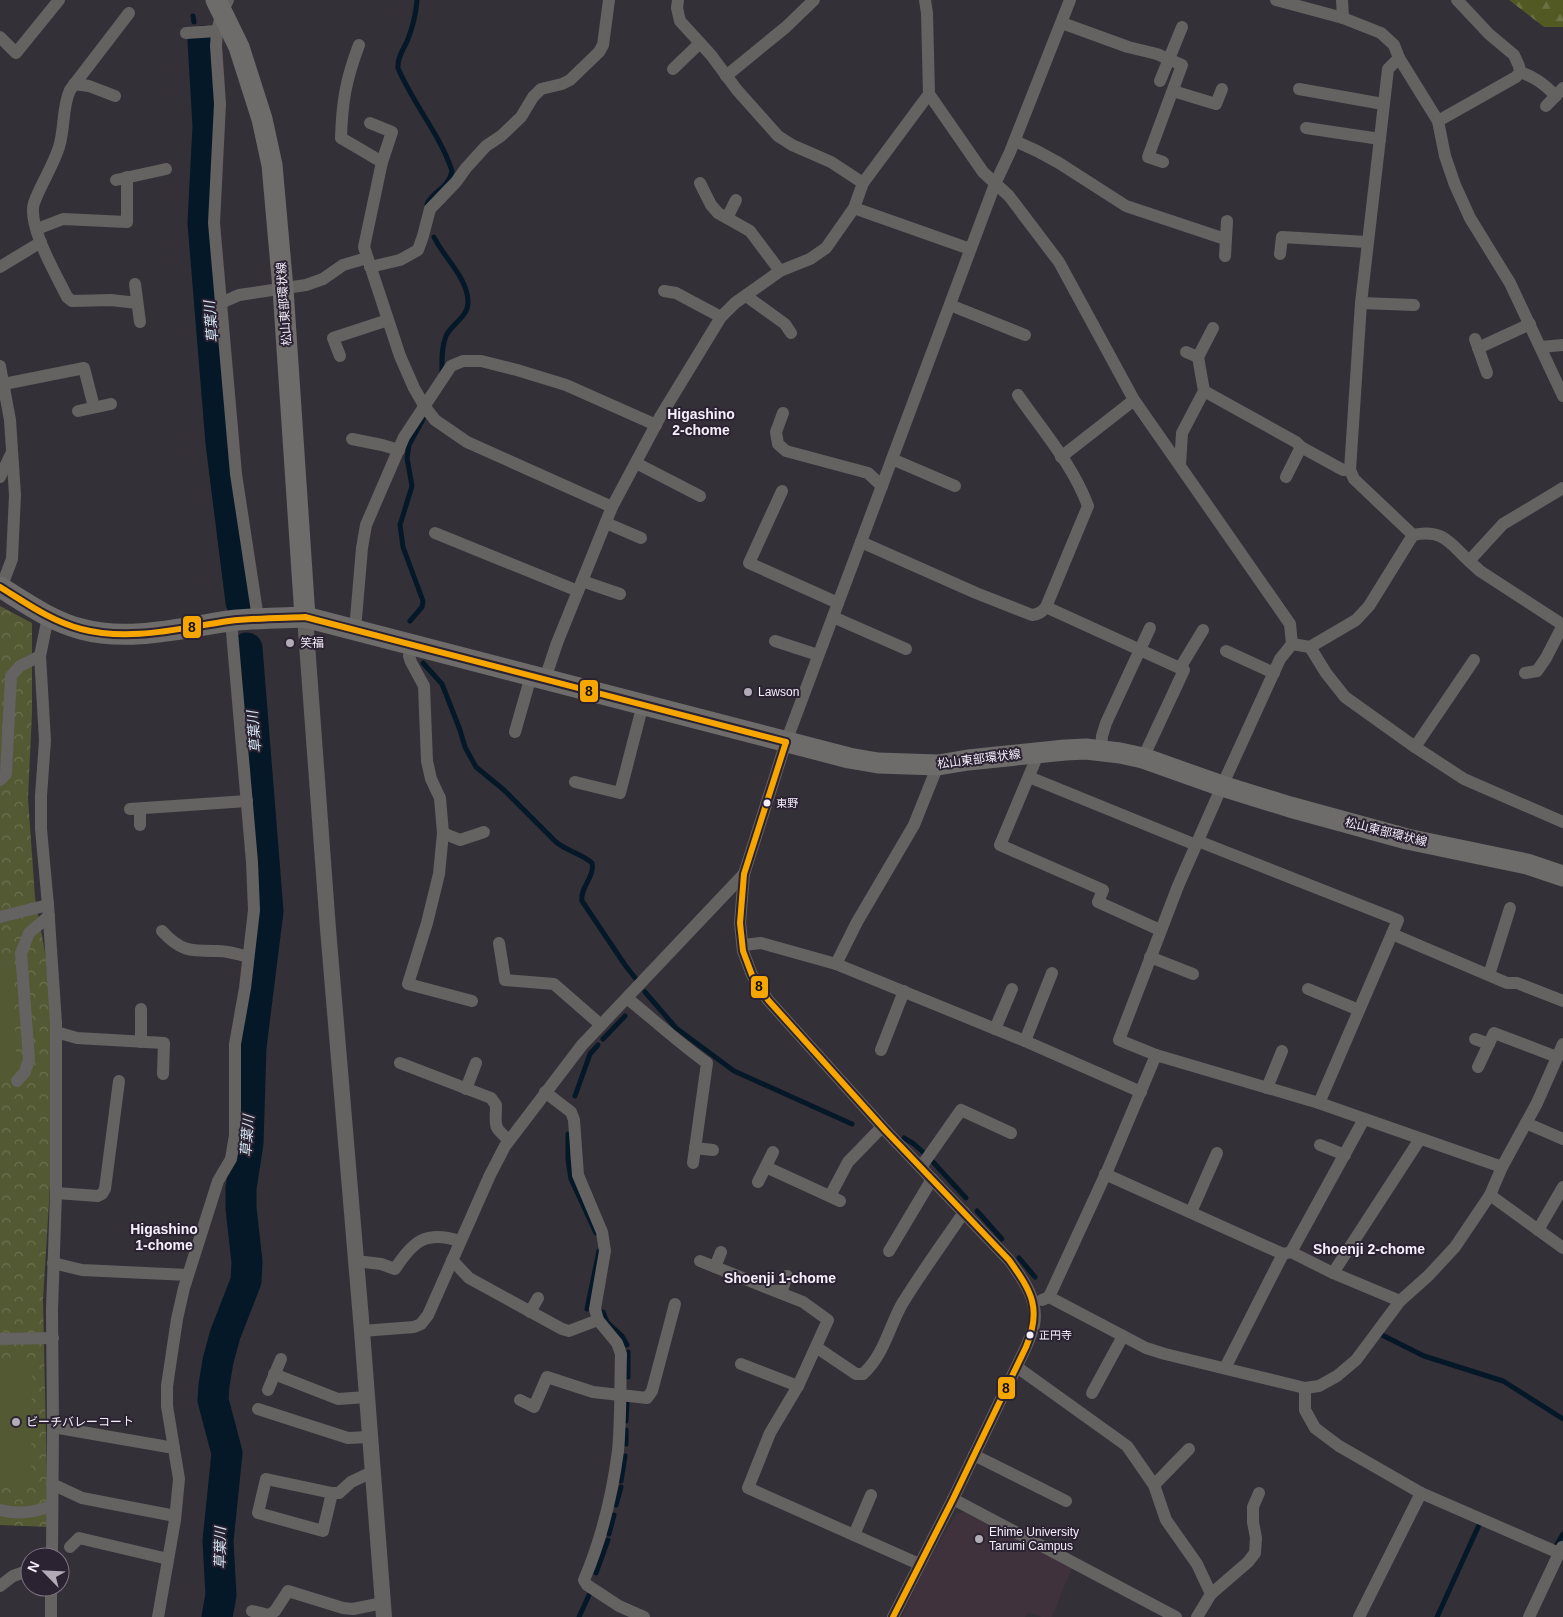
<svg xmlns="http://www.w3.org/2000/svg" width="1563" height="1617" font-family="Arial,'Noto Sans JP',sans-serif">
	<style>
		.education { fill: #40323c }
		.forest { fill: url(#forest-firs) }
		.park { fill: url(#park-crowns) }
		.pitch { fill: #535932 }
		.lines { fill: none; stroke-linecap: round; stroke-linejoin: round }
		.stream { stroke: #051827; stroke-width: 5 }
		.river { stroke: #051827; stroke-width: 31 }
		.minor { stroke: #656262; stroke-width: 12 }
		.tertiary { stroke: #656262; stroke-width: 16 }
		.primary { stroke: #6d6c6a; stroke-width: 21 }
		.bus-1-casing { stroke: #2b2232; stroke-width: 10 }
		.bus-1 { stroke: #f7a600; stroke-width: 6 }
		.poi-dot { fill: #b1acb6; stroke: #2b2232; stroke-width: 2 }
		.bus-dot { fill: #f5effa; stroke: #2b2232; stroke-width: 2 }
		.labels { text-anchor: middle; stroke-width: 4; stroke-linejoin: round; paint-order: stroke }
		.bus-label { font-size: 11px; fill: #f5effa; stroke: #2b2232; text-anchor: start }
		.street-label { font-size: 12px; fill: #f5effa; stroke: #2b2232 }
		.poi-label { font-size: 12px; fill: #f5effa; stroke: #2b2232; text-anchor: start }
		.water-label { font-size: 14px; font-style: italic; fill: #d4e8f5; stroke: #2b2232 }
		.neighbourhood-label { font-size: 14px; font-weight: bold; fill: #f5effa; stroke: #2b2232 }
		.line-badge { stroke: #2b2232; stroke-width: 2 }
		.pale-badge-label { font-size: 14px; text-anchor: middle; font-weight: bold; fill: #111 }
	</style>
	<defs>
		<pattern id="forest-firs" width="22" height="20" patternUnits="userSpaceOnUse" patternTransform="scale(1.25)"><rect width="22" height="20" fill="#525922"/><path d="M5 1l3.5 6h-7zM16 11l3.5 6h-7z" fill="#6c7143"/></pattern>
		<pattern id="park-crowns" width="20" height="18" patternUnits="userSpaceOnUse" patternTransform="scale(1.25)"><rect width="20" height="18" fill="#535932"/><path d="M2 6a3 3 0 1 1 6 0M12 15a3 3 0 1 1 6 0" fill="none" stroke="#6c7151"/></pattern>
	</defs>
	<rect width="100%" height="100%" fill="#343038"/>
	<!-- education -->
	<path class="education" d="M964 1512 1072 1567 1052 1617H1042L1028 1612 1025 1617H902L927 1564 956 1514Z"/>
	<!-- forest -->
	<path class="forest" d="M1509 0H1563V27H1544Z"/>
	<!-- park -->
	<path class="park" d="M0 606 32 623V713L28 798 35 897 46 958 51 1023 50 1186 43 1300 48 1527 0 1525Z"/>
	<!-- pitch -->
	<g class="pitch">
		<path d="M0 961H13L17 1081H0Z"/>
		<path d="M0 1360H32L31 1486 0 1485Z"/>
	</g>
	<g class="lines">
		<!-- stream -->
		<g class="stream">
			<path d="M417 0C416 14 413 26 408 39 404 49 397 57 398 68 413 104 440 134 452 171 449 188 433 191 427 204"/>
			<path d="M193 16 194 22"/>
			<path d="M434 237C444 258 467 277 468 301 469 317 451 324 446 336 441 348 442 362 442 374"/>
			<path d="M410 621 422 607 423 601 403 547 400 525 412 486 407 458 409 445 423 419"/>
			<path d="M423 663 442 684 460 730 465 747 476 767 504 790 556 842C567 851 582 854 592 863 595 877 580 887 582 901L625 965 636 979"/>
			<path d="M645 992 676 1028 734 1071 852 1124"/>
			<path d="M603 1039 625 1016"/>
			<path d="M575 1096 590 1054 598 1045"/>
			<path d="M568 1134V1160L571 1179 596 1233"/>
			<path d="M904 1138 914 1144 924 1153"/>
			<path d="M933 1162 966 1198"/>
			<path d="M977 1211 1002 1239"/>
			<path d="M1019 1258 1035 1277"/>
			<path d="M587 1309 599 1251"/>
			<path d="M603 1312 607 1322 622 1336 627 1345"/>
			<path d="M1382 1335 1424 1356 1503 1381 1563 1419"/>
			<path d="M628 1352V1377"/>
			<path d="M626 1421 627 1402"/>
			<path d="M626 1430V1444"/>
			<path d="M621 1481 625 1456"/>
			<path d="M616 1505 621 1487"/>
			<path d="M609 1534 614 1515"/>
			<path d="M1555 1548 1563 1534"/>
			<path d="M596 1573 608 1540"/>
			<path d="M579 1617 589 1595"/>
			<path d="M1437 1617 1479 1525"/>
		</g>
		<!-- river -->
		<g class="river">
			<path d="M203 41 208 126 203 223 221 443 241 602"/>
			<path d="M217 1617 221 1595 218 1541 227 1453 213 1400 214 1385 218 1361 225 1335 246 1281 247 1262 241 1208V1188L248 1143 251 1047 268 911 247 648"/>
		</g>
		<!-- minor -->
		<g class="minor">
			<path d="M228 0 222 12 217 31 216 46 220 104 214 223 236 474 258 618"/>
			<path d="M678 0 677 8 680 21 711 55 737 90 778 136 792 145 831 162 863 183"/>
			<path d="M925 0 927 13 929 94 983 172 1009 196 1059 262 1134 400 1290 624 1292 644 1280 659 1222 786 1178 886 1119 1040 1156 1055 1319 1103 1502 1167"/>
			<path d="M1276 0 1343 18 1381 33 1394 45 1399 58 1438 121 1445 156 1455 185 1470 218 1510 283 1563 396"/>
			<path d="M1342 0 1343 18"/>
			<path d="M129 13 70 90C62 107 65 128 59 147 53 166 41 184 34 203 27 226 57 276 67 297L72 301 111 300 137 303"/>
			<path d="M1062 23 1128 47 1157 54 1182 65 1148 157 1163 162"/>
			<path d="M186 33 217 31"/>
			<path d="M0 37 16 53 59 0"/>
			<path d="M359 45C346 79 342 102 341 138L382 162 364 247 400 356 414 388 425 407 435 420 467 442 612 507"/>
			<path d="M1399 58 1388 69 1361 303 1350 470 1354 479 1413 535"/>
			<path d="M673 69 700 43"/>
			<path d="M1520 72C1535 77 1544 84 1556 96"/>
			<path d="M726 76 786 27 814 0"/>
			<path d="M1160 81 1182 27"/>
			<path d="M74 84 89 86 115 96"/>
			<path d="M1299 89 1383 104"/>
			<path d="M1173 91 1216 104 1222 89"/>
			<path d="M1546 106 1563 88"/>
			<path d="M1438 121 1516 77 1520 72 1519 66 1514 55 1489 34 1457 0"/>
			<path d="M370 123 392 132 382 162"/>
			<path d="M1306 128 1380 139"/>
			<path d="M1015 141 1037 151 1059 163 1126 206 1225 239"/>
			<path d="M116 180 166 169"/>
			<path d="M700 183 711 205 718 213 750 231 780 271"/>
			<path d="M854 208 970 249"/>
			<path d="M727 218 736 200"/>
			<path d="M37 229 63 219 127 222V177"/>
			<path d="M1280 254 1282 237 1367 242"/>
			<path d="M1225 256 1227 221"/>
			<path d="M0 267 41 242"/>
			<path d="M370 267 400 260 418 250 423 236 430 209 456 182 466 168 486 146 501 136 521 117 533 97 541 89 562 84 570 80 599 52 603 45 609 0"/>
			<path d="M135 284 140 322"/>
			<path d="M664 291 676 293 721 317"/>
			<path d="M746 296 785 324 791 333"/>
			<path d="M221 303 239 295 306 285 323 279 343 265 367 258"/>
			<path d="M1361 303 1414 305"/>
			<path d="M950 305 1025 335"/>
			<path d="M1475 339 1487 373"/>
			<path d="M1541 347 1563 345"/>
			<path d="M1478 348 1530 324"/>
			<path d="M1186 352 1198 357 1213 328"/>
			<path d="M340 356 333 338 388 320"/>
			<path d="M0 366 10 420 15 495 12 559 1 588"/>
			<path d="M4 384 84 368 94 407"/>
			<path d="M1204 391 1296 442 1301 447"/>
			<path d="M78 411 111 404"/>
			<path d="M783 413 776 432 778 444 786 451 868 473 882 486"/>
			<path d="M352 439 382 445 399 450"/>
			<path d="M1061 457 1134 400"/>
			<path d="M892 459 955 486"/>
			<path d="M636 463 700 496"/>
			<path d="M1180 465 1182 433 1204 391 1198 357"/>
			<path d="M0 477 12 452"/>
			<path d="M1286 477 1301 447 1343 470H1350"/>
			<path d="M782 491 749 563 838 603"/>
			<path d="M606 523 641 538"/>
			<path d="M435 533 578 591"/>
			<path d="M861 542 976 593 1032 615C1039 614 1042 612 1046 607L1088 506C1073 465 1042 430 1018 395"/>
			<path d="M1469 561 1480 571 1563 625"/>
			<path d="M582 581 620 594"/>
			<path d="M1046 607 1184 670 1143 758"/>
			<path d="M48 617 40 656 45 740 41 796V829L48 905 56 1023V1193L52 1310 53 1427 52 1557"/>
			<path d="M833 617 906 649"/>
			<path d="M355 630 362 548 366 525 404 437 451 366 463 361H481L517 370 566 385 656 425"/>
			<path d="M775 641 818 655"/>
			<path d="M1292 644 1310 647 1356 620 1369 606 1413 535C1443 529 1449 542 1469 561L1503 524 1563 488"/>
			<path d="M411 645 409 656 411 662 424 686 427 761 431 779 440 798 443 833 439 874 427 923 408 984 472 1001"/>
			<path d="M1310 647 1326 673 1345 697 1415 747 1464 779 1563 822"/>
			<path d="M1226 651 1274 673"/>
			<path d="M1180 668 1203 630"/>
			<path d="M1525 673 1537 671 1546 658 1563 625"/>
			<path d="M545 679 557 643 612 507 660 417 721 317 735 303 780 271 810 259 826 248 854 208 863 183 929 94"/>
			<path d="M515 732 531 676"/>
			<path d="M1415 747 1474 660"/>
			<path d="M1101 751 1102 736 1106 723 1150 628"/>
			<path d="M1039 752 1000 845 1103 890 1098 902 1160 930"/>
			<path d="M938 765 914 825 857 922 836 964 1025 1041 1141 1092"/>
			<path d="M1029 777 1196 845"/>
			<path d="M0 780 6 774 11 676 20 666 40 656"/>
			<path d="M575 782 620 793 643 704"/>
			<path d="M130 809 247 801"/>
			<path d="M140 809V825"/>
			<path d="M443 833 460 840 484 832"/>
			<path d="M1198 841 1398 920 1319 1103"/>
			<path d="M0 917 48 905"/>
			<path d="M162 931C181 952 191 951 218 951 228 951 238 954 248 957"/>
			<path d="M1392 934 1507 983H1517L1563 1001"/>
			<path d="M499 943 505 980 554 984 601 1025"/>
			<path d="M743 945 761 943 836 964"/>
			<path d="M1150 957 1193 974"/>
			<path d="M1489 975 1510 908"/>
			<path d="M1308 989 1359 1010"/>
			<path d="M627 998C654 1020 679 1043 707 1063L693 1163"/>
			<path d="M995 1029 1012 989"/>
			<path d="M56 1032 77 1038 164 1043 163 1074"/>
			<path d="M1475 1039 1489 1044"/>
			<path d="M1025 1041 1052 973"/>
			<path d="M141 1042V1009"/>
			<path d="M881 1050 904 991"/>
			<path d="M400 1063 491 1098 496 1105C496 1126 492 1126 509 1140"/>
			<path d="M1478 1067 1494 1033 1557 1057"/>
			<path d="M17 1081 25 1072 29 1059 21 953 29 933 49 916"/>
			<path d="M1267 1088 1282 1051"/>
			<path d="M466 1089 476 1063"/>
			<path d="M545 1092 571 1112 574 1120 578 1175 602 1232 605 1251 595 1309 598 1320 617 1343 621 1354C620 1386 621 1419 618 1451 612 1496 602 1538 584 1580L587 1585 619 1606 644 1617"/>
			<path d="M1526 1123 1563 1139"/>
			<path d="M1320 1145 1345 1155"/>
			<path d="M695 1148 713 1150"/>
			<path d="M766 1167 840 1201"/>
			<path d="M921 1167 961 1110 1011 1133"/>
			<path d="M1105 1174 1283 1254 1225 1368"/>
			<path d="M758 1182 773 1152"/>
			<path d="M56 1193 98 1196 102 1194 105 1189 119 1081"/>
			<path d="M1490 1195 1563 1248"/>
			<path d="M830 1196 848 1162 882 1127"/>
			<path d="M1191 1212 1217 1153"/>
			<path d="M1538 1230 1563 1187"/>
			<path d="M889 1251 932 1179"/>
			<path d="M1291 1252 1333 1273 1400 1301"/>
			<path d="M1283 1254 1291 1252 1364 1119"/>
			<path d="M452 1260 469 1278 562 1329 569 1331 598 1320"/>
			<path d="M356 1261 381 1264 395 1269C413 1241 426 1230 460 1241"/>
			<path d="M700 1261 803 1302 828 1320 798 1386 770 1433 748 1488 919 1564"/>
			<path d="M53 1263 82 1270 188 1275"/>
			<path d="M715 1267 721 1252"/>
			<path d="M1333 1273 1420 1139"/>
			<path d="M781 1293 787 1276"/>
			<path d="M1049 1297 1146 1348 1165 1354 1305 1388 1319 1386 1337 1376 1356 1360 1400 1301 1428 1276 1455 1247 1490 1195 1502 1167 1537 1103 1563 1044"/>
			<path d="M1042 1300 1049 1297 1108 1169 1156 1055"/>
			<path d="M530 1312 538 1298"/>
			<path d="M362 1331 414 1327 421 1324 428 1315 490 1175 505 1146 582 1045 744 874"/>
			<path d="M0 1339 53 1338"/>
			<path d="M816 1347 856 1374H863C884 1355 889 1327 902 1304 921 1273 943 1243 964 1212"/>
			<path d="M741 1364 798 1386"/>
			<path d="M1017 1367 1127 1446 1154 1485 1166 1520 1197 1564 1211 1594"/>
			<path d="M274 1374 338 1399 367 1397"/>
			<path d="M1305 1388V1410L1315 1428 1339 1446 1421 1493 1559 1553"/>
			<path d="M268 1390 281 1359"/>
			<path d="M1092 1393 1123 1336"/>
			<path d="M520 1400 534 1407 547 1377 593 1392 647 1398 652 1391 675 1304"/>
			<path d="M258 1409 348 1438 370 1437"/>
			<path d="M53 1427 174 1448"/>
			<path d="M974 1455 1066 1501"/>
			<path d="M52 1484 82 1498 175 1516"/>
			<path d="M1154 1485 1189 1449"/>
			<path d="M332 1493 323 1531 258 1513 266 1479 332 1493H339L351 1482 372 1472"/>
			<path d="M953 1499 1176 1617"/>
			<path d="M0 1510C20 1515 33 1512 52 1506"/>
			<path d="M854 1535 871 1495"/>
			<path d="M70 1547 79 1538 168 1559"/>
			<path d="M0 1586 13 1576 30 1570"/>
			<path d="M252 1611 269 1615 275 1611 288 1591 343 1608 353 1609 383 1603"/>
			<path d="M51 1617V1587"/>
			<path d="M158 1617 175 1520 179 1479 167 1406V1386L177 1319 184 1288 218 1181 231 1159 235 1135V1044L245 988 254 910 252 862 231 621"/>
			<path d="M893 1617 953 1499 1026 1347C1029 1340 1032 1333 1034 1325 1039 1301 1023 1279 1009 1260L886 1131 768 1000 752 975 743 951 740 923 744 874 786 742 995 184 1010 152 1070 0"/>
			<path d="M1197 1617 1211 1594 1248 1562 1255 1553 1256 1538 1253 1522V1507L1259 1493"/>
			<path d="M1359 1617 1421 1493"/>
			<path d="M1529 1617 1562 1547"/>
		</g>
		<!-- tertiary -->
		<path class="tertiary" d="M305 617 328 929 362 1331 384 1617"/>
		<!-- primary -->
		<g class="primary">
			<path d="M216 0 239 47 262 119 272 165 283 289 305 617"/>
			<path d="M0 587C26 603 51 621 81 629 129 642 181 628 229 621 254 618 280 618 305 617L849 758 878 763 938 765 968 760 1065 750 1086 749 1120 753 1143 758 1222 786 1290 807 1407 839 1527 864 1563 876"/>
		</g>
		<!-- bus-1 casing -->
		<g class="bus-1-casing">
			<g id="bus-1">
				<path d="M0 587C26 603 51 621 81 629 130 642 180 628 229 621 254 618 280 618 305 617L786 742"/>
				<path d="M786 742 744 874 740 923 743 951 752 975 768 1000 886 1131 1009 1260C1032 1292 1042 1309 1026 1347L953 1499 893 1617"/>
			</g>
		</g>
		<!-- bus-1 -->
		<use href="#bus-1" class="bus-1"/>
	</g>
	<!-- markers -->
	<g class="poi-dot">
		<circle cx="290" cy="643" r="5"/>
		<circle cx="748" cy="692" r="5"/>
		<circle cx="16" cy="1422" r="5"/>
		<circle cx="979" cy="1539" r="5"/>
	</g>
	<g class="bus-dot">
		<circle cx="767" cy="803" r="4.5"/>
		<circle cx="1030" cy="1335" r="4.5"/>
	</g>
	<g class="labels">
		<!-- bus labels -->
		<g class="bus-label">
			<text x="776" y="807">東野</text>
			<text x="1039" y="1339">正円寺</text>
		</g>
		<!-- street labels -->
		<g class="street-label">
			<text transform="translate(284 304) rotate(-94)" y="4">松山東部環状線</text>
			<text transform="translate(979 759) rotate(-7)" y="4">松山東部環状線</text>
			<text transform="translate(1386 832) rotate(14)" y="4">松山東部環状線</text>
		</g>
		<!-- poi labels -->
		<g class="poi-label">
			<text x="300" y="647">笑福</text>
			<text x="758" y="696">Lawson</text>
			<text x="26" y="1426">ビーチバレーコート</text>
			<text x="989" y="1536">Ehime University<tspan x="989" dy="14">Tarumi Campus</tspan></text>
		</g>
		<!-- water labels -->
		<g class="water-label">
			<text transform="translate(211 322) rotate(-95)" y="5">草葉川</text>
			<text transform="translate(254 732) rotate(-95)" y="5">草葉川</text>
			<text transform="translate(247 1136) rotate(-86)" y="5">草葉川</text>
			<text transform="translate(220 1548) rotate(-89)" y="5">草葉川</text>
		</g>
		<!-- neighbourhood labels -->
		<g class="neighbourhood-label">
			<text x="701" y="419">Higashino<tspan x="701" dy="16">2-chome</tspan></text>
			<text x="164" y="1234">Higashino<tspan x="164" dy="16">1-chome</tspan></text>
			<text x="1369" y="1254">Shoenji 2-chome</text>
			<text x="780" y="1283">Shoenji 1-chome</text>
		</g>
	</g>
	<g class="line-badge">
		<rect x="182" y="615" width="20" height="24" rx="5" fill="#f7a600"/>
		<rect x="579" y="679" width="20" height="24" rx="5" fill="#f7a600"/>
		<rect x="750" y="975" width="19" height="24" rx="5" fill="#f7a600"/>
		<rect x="997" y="1376" width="19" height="24" rx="5" fill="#f7a600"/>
	</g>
	<g class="pale-badge-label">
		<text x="192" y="632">8</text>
		<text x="589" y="696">8</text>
		<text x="759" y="991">8</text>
		<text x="1006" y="1393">8</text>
	</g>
	<!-- north arrow -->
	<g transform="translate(45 1572) rotate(294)"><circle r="24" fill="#2b2232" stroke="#7c7482"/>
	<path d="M0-4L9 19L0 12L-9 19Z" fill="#b1acb6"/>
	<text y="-8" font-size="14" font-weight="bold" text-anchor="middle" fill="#f5effa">N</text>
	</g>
</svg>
